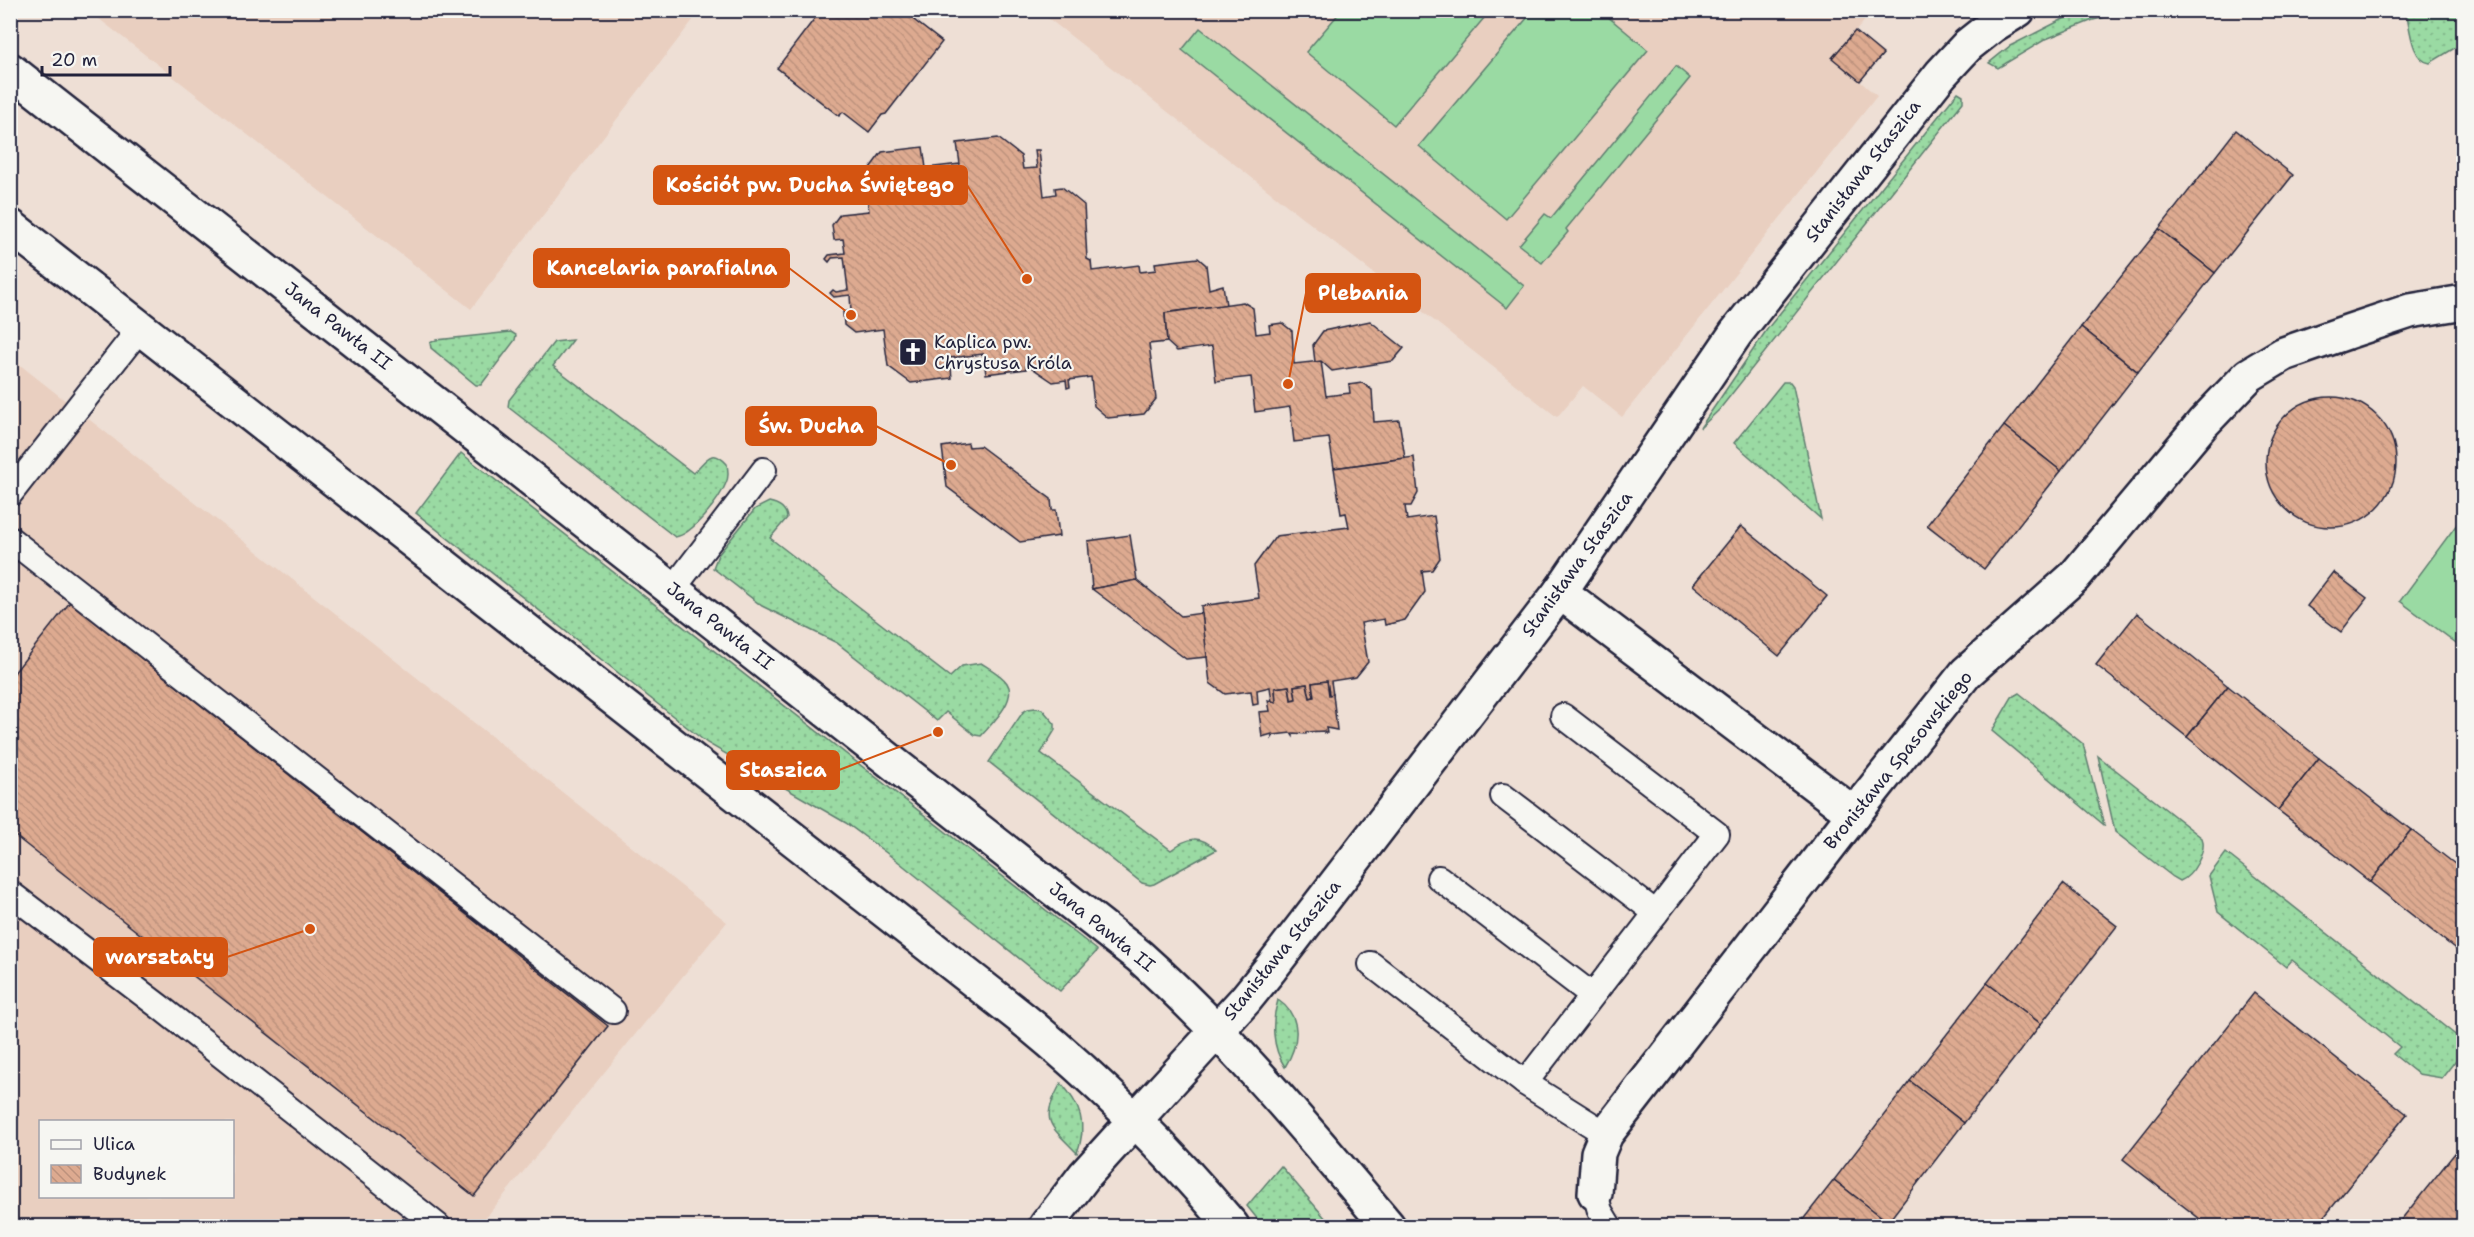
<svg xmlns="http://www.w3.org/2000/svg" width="2474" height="1237" font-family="'Shantell Sans',sans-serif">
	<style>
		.built { fill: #e9cfc0; fill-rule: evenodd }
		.grass { fill: url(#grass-dots); stroke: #5e7e6f; stroke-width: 1.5 }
		.pitch { fill: #9adaa3; stroke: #5e7e6f; stroke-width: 1.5 }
		.building { fill: url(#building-back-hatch); stroke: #22223b; stroke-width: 1.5 }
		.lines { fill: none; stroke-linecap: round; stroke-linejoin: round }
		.service-casing { stroke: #22223b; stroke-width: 28 }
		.minor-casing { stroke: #22223b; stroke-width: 38 }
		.tertiary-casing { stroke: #22223b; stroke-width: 38 }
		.secondary-casing { stroke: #22223b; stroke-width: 38 }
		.service { stroke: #f6f6f2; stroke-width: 24 }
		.minor { stroke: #f6f6f2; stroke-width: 33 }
		.tertiary { stroke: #f6f6f2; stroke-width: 33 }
		.secondary { stroke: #f6f6f2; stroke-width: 33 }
		.labels { text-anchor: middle; stroke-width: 4.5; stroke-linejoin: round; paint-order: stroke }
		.street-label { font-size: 18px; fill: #22223b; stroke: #f6f6f2 }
		.poi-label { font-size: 18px; fill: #22223b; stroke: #f6f6f2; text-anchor: start }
		.leader { fill: none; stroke: #d45411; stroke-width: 2 }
		.callout-dot { fill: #d45411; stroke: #f6f6f2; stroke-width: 2 }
		.callout { fill: #d45411; stroke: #d45411; stroke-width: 2 }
		.callout-label { font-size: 20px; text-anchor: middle; font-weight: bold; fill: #fff }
	</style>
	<defs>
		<pattern id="grass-dots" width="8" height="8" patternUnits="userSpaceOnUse" patternTransform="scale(1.5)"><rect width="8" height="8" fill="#9adaa3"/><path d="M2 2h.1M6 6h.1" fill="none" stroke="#84bb8d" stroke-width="1.8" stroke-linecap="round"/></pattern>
		<pattern id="building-back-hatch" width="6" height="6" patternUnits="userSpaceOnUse" patternTransform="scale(1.5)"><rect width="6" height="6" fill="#ddaa90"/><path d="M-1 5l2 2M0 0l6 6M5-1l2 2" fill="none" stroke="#bd927d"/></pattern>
	</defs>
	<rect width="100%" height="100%" fill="#eedfd5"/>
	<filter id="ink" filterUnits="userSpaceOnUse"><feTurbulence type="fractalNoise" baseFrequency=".0167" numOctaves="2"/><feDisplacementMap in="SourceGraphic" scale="12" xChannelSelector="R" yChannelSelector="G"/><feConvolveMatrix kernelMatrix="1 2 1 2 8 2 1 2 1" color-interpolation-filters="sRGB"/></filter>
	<g filter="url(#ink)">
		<!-- built -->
		<g class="built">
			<path d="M89 11H700L471 309Z"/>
			<path d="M1039 11H1870L1872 12 1833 58 1877 96 1622 417 1583 386 1557 417Z"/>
			<path d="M10 357 727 922 479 1226H11ZM40 1122H232V1196H40Z"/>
		</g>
		<!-- grass -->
		<g class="grass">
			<path d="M2079 11H2130L2093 20 2046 39 1998 68 1989 63 2010 46Z"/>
			<path d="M2406 11H2463V43L2430 63C2411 61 2410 26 2406 11Z"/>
			<path d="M1958 92 1963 95V102L1719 410 1700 428 1768 328Z"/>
			<path d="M511 332 516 335 515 340 481 385H476L431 348 430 343 436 340Z"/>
			<path d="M573 340 553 366 693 473C706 461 711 446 727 464 728 471 729 477 726 483 720 499 692 535 675 537L508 407 509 400 554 342Z"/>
			<path d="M1783 382H1790L1793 386 1821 519 1734 443Z"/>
			<path d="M461 453 1097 950V951L1060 991 900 863 846 823 707 743 416 513Z"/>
			<path d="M769 502C779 504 786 508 787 518L770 538 950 677 962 666 981 663C989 668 1002 675 1007 683 1018 700 991 724 981 736L975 735 946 712 937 721 837 643 762 606 713 568 718 555 755 509Z"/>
			<path d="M2019 693 2083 744 2104 825 1992 731 2012 697Z"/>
			<path d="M1035 708 1042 709 1055 724V730L1041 753 1171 850C1188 837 1200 834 1216 850L1154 884 1150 885 1142 883 989 762 1023 712 1028 709Z"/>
			<path d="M2098 756 2202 838C2207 851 2193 876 2180 881L2173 877 2115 832Z"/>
			<path d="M2226 853 2463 1041V1051L2442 1078 2418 1074 2393 1054 2400 1047 2292 960 2286 967 2218 912 2209 876Z"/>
			<path d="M1278 1000C1303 1017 1299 1044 1285 1067 1272 1048 1271 1022 1278 1000Z"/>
			<path d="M1061 1083C1080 1104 1088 1125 1077 1153 1048 1123 1040 1122 1061 1083Z"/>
			<path d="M1281 1166 1332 1226H1263L1247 1206Z"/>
		</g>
		<!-- pitch -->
		<g class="pitch">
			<path d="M1341 11V10L1490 11 1394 125 1306 52Z"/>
			<path d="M1533 11H1601L1648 50 1506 219 1419 146Z"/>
			<path d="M1200 28 1524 286 1507 308 1182 50Z"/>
			<path d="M1676 66 1690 78 1566 229 1568 232 1542 263 1519 245 1545 214 1551 218Z"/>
			<path d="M2463 516V648L2400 601Z"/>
		</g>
		<!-- building -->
		<g class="building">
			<path d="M821 10H921L914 20 942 42 886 114 882 115 869 132 843 112 839 116 777 68Z"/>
			<path d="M1855 31 1883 54 1860 81 1832 58Z"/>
			<path d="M2236 130 2293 175 2215 273 2159 229Z"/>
			<path d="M998 138 1021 156 1023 169 1037 168 1035 150H1039L1044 196 1056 194 1055 188 1062 187 1084 205 1087 259 1091 261 1092 271 1139 265 1140 272 1156 270 1155 263 1198 258 1206 265 1209 289 1223 285 1226 305 1165 313 1167 342 1149 344 1156 399 1144 414 1108 418 1094 406 1091 377 1069 380 1070 387 1067 388 1066 380 1053 382 1026 364V369L986 374 983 354 950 358 952 378 911 383 888 366 883 329 854 333 844 325 843 312 851 311 850 295 834 297 830 293 833 290 836 292 848 290 844 257 832 258 829 262 826 259 829 255 845 253 843 239 834 240 832 225 840 214 869 211 864 176 882 152 923 147 926 168 960 164 957 143Z"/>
			<path d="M2159 229 2215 273 2138 372 2081 327Z"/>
			<path d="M1243 302 1253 308 1256 334 1270 332 1269 325 1282 323 1292 331 1294 364 1321 361 1326 396 1350 393 1349 385 1362 383 1372 390 1374 422 1399 420 1405 458 1334 468 1329 438 1294 442 1290 407 1255 412 1251 377 1216 381 1212 346 1177 351 1167 342 1165 313Z"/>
			<path d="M1370 321 1404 348 1393 361 1332 371 1321 361 1315 362 1313 345 1323 331Z"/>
			<path d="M2081 327 2138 372 2061 471 2004 426Z"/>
			<circle cx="2331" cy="462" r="65"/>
			<path d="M2004 426 2061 471 1984 569 1927 525Z"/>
			<path d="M968 443 969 447 980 446 1051 499 1052 510H1056L1059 536 1020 542 947 487 942 447Z"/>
			<path d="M1414 457 1418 493 1411 506H1405L1407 520 1434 516 1440 558 1432 570 1422 571 1425 592 1405 620 1385 625 1384 619 1361 623 1368 662 1356 677 1331 681 1333 695H1329L1327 681 1312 683 1314 697 1310 698 1307 684 1294 686 1296 699 1291 700 1289 686 1275 688 1276 702H1272L1270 687 1257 690 1258 704 1253 705 1251 691 1225 694 1210 683 1201 606 1259 598 1254 566 1276 536 1349 527 1346 513 1341 514 1334 468Z"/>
			<path d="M1741 526 1827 596 1779 656 1693 585Z"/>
			<path d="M1130 535 1137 580 1092 589 1088 541Z"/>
			<path d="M2333 572 2367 598 2341 632 2307 606Z"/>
			<path d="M1137 580 1181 616 1202 613 1207 657 1186 659 1092 589Z"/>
			<path d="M70 602 608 1026 474 1196 10 832V678Z"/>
			<path d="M2137 613 2228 686 2187 737 2096 665Z"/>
			<path d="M1327 681 1329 695 1333 694 1337 730 1326 728 1327 733H1324V731L1306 732V734L1293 733V736L1291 733 1274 735 1272 738V734L1262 737 1259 712 1270 711 1268 700 1276 702 1275 688 1289 686 1291 700 1296 699 1294 686 1307 684 1310 698 1314 697 1312 683Z"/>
			<path d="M2228 686 2319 758 2278 810 2187 737Z"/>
			<path d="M2319 758 2411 830 2370 882 2278 810Z"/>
			<path d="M2411 830 2464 871V952L2462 954 2370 882Z"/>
			<path d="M2063 884 2117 926 2041 1024 1987 983Z"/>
			<path d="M1987 983 2041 1024 1964 1123 1910 1081Z"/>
			<path d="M2254 993 2407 1114 2317 1226H2209L2123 1159Z"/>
			<path d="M1910 1081 1964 1123 1888 1222 1834 1180Z"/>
			<path d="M2455 1153 2464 1160V1226H2396Z"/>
			<path d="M1834 1180 1888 1222 1884 1226H1798Z"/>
		</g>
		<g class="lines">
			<!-- service casing -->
			<g class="service-casing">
				<g id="service">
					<path d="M10 494 141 327"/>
					<path d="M10 539 613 1011"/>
					<path d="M673 589 764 470"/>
					<path d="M1503 796 1656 913"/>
					<path d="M1439 878 1592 995"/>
					<path d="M10 893 160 1007 438 1226"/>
					<path d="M1371 964 1525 1083 1717 834 1563 716"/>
					<path d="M1525 1083 1606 1134"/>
					<path d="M1595 1193 1600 1211 1609 1226"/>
				</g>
			</g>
			<!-- minor casing -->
			<g class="minor-casing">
				<g id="minor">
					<path d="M1560 592 1854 814"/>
					<path d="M1595 1193 1598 1153 1606 1134 1854 814 1966 673 2074 577 2203 423 2249 375 2284 354 2350 331 2410 311 2464 302"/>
					<path d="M1046 1226 1085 1175 1135 1120"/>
				</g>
			</g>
			<!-- tertiary casing -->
			<g class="tertiary-casing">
				<path id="tertiary" d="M1135 1120 1245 1000 1271 968 1560 592 1736 333 1941 74 1968 45 1992 26 2018 10"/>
			</g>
			<!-- secondary casing -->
			<g class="secondary-casing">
				<g id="secondary">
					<path d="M10 70 1139 956C1231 1038 1309 1132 1388 1226"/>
					<path d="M10 226 1023 1019C1099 1081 1169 1151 1232 1226"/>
				</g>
			</g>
			<!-- service -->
			<use href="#service" class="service"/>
			<!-- minor -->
			<use href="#minor" class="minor"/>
			<!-- tertiary -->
			<use href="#tertiary" class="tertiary"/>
			<!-- secondary -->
			<use href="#secondary" class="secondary"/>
		</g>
	</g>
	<!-- icons -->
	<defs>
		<g id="church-square" transform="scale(1.5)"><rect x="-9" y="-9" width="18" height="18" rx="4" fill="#22223b" stroke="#f6f6f2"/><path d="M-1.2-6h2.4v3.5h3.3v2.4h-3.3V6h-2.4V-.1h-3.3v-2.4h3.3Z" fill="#fff"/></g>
	</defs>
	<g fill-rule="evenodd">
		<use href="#church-square" x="913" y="352"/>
	</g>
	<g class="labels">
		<!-- street labels -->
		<g class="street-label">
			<text transform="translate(1863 171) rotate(-52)" y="6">Stanisława Staszica</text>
			<text transform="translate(338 326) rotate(38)" y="6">Jana Pawła II</text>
			<text transform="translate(1577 564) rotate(-54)" y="6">Stanisława Staszica</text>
			<text transform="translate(720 626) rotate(38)" y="6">Jana Pawła II</text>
			<text transform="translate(1898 760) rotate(-51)" y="6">Bronisława Spasowskiego</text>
			<text transform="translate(1102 927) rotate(39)" y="6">Jana Pawła II</text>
			<text transform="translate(1282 950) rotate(-51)" y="6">Stanisława Staszica</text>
		</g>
		<!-- poi labels -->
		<g class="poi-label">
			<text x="934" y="348">Kaplica pw.<tspan x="934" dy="21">Chrystusa Króla</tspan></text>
		</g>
	</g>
	<!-- callouts -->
	<path class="leader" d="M1027 279L967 185M851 315L789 268M1288 384L1306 293M951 465L876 426M938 732L839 770M310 929L227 957"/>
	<g class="callout-dot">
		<circle cx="1027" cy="279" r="6"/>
		<circle cx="851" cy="315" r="6"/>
		<circle cx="1288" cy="384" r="6"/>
		<circle cx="951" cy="465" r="6"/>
		<circle cx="938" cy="732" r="6"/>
		<circle cx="310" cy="929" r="6"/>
	</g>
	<g class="callout">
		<rect x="654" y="166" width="313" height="38" rx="6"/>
		<rect x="534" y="249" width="255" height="38" rx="6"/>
		<rect x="1306" y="274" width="114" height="38" rx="6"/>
		<rect x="746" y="407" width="130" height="38" rx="6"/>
		<rect x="727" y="751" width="112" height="38" rx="6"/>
		<rect x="94" y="938" width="133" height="38" rx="6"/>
	</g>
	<g class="callout-label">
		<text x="810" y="192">Kościół pw. Ducha Świętego</text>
		<text x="662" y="275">Kancelaria parafialna</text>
		<text x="1363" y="300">Plebania</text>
		<text x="811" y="433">Św. Ducha</text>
		<text x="783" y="777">Staszica</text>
		<text x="160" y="964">warsztaty</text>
	</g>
	<!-- margin -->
	<rect width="2474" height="1237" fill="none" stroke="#f6f6f2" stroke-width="36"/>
	<rect x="18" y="18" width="2438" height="1201" fill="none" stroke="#22223b" stroke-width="2" filter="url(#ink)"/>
	<!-- legend -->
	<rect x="39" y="1120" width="195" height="78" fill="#f6f6f2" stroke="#a1a1a9" stroke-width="1.5"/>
	<rect x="51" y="1140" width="30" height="9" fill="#f6f6f2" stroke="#a1a1a9" stroke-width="1.5"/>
	<text x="93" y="1150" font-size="18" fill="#22223b">Ulica</text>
	<rect x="51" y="1165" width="30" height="18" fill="url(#building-back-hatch)" stroke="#a1a1a9" stroke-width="1.5"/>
	<text x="93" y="1180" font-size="18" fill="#22223b">Budynek</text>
	<!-- scale -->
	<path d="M42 66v9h128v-9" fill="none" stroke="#22223b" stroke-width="3"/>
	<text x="51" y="66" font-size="18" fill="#22223b" stroke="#f6f6f2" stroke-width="4.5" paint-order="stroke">20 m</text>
</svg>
